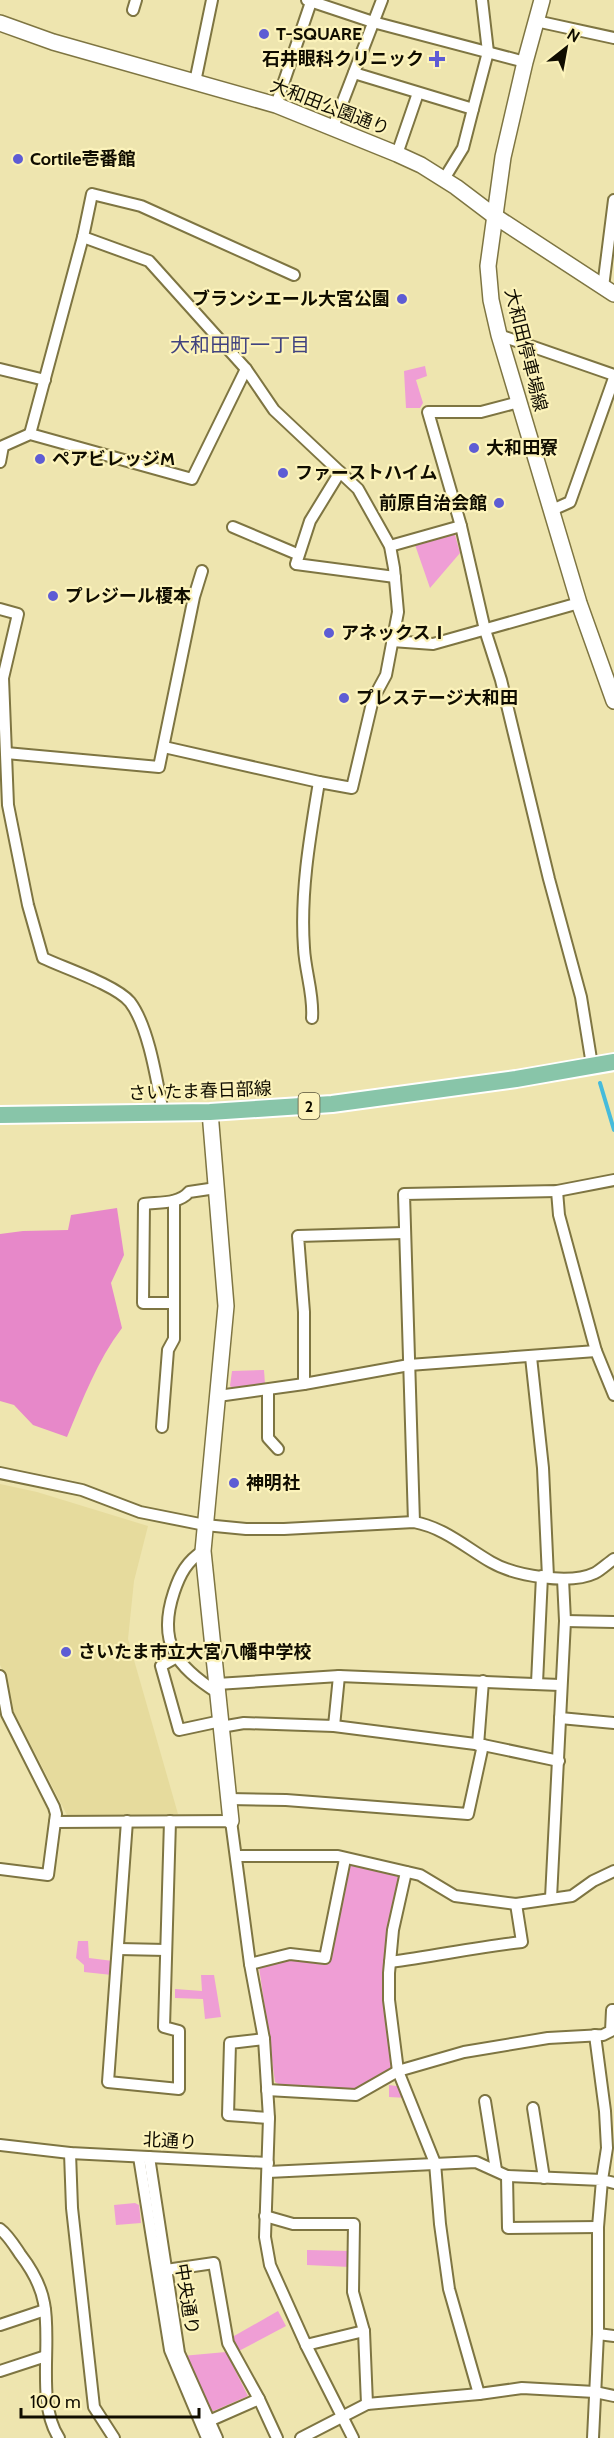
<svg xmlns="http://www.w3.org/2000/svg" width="614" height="2438" font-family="Cabin,'Noto Sans JP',sans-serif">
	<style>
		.built { fill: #e6db9d }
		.green { fill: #ef9ed5 }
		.forest { fill: #e788c9 }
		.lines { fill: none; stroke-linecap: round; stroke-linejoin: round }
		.stream { stroke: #46bbdb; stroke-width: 4 }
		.street-casing { stroke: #7e7542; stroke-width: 14 }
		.secondary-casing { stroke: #7e7542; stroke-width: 18 }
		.primary-casing { stroke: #fff; stroke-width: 20 }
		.street { stroke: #fff; stroke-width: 10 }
		.secondary { stroke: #fff; stroke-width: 15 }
		.primary { stroke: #88c5a9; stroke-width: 16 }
		.poi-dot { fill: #5e5cd4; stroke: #fcf3bb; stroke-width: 2 }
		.labels { text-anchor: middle; stroke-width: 4.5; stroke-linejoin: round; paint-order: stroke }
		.shield { fill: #fcf3bb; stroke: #575238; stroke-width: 1.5 }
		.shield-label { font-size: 16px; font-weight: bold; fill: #100d00 }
		.poi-label { font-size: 18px; font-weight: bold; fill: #100d00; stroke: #fcf3bb; text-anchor: start }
		.street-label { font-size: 18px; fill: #100d00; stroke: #fcf3bb }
		.neighbourhood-label { font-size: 20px; fill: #40427f; stroke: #fcf3bb }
	</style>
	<rect width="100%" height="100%" fill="#eee5af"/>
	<!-- built -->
	<path class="built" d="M0 1484 37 1492 148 1526 134 1581 128 1639 178 1814 68 1817 13 1710 6 1677 0 1665Z"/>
	<!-- green -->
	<g class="green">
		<path d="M425 366 427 376 416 380 423 403 420 408H406L404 371Z"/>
		<path d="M454 531 460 553 430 588 414 542Z"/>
		<path d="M264 1370 265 1384 233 1388 230 1386 232 1371Z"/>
		<path d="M346 1864 400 1877 385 1956 383 1989 395 2068 357 2090 280 2085 275 2082 259 1967 290 1959 327 1962 331 1955Z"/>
		<path d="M78 1941H88L89 1958 113 1961 112 1975 84 1972V1965L76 1958Z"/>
		<path d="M201 1975H214L221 2017 205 2019 203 1999 175 1998V1989L202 1991Z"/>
		<path d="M389 2085 403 2087 407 2098 389 2097Z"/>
		<path d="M135 2203 139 2205 141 2223 116 2225 114 2205Z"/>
		<path d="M307 2250 350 2251V2267L307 2265Z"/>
		<path d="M278 2311 286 2326 235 2353 227 2340Z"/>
		<path d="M226 2352 248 2396 209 2413 182 2356Z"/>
	</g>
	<!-- forest -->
	<path class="forest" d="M117 1208 124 1255 111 1283 122 1328C97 1361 83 1399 67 1437L33 1425 14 1405 0 1401V1234L23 1231 68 1230 71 1215Z"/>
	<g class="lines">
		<!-- stream -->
		<path class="stream" d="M600 1083 614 1130"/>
		<!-- street casing -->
		<g class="street-casing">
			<g id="street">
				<path d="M307 0 373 22 525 62"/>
				<path d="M133 10 136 0"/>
				<path d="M536 21 614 38"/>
				<path d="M354 73 473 109 488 52 482 0"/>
				<path d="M195 82 212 0"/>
				<path d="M276 105 311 2"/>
				<path d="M333 127 382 0"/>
				<path d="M397 154 418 93"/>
				<path d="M444 179 463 148 473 109"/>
				<path d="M83 237 149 261 246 369 274 410 358 489 390 546 394 568 398 612 386 675 373 699 352 788 319 782C310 836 300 893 304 948 305 971 314 995 312 1018"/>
				<path d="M603 287 614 200"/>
				<path d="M499 335 614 375"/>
				<path d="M0 369 45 380"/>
				<path d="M519 402 481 412H428L461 526 485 630 501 680 549 879 581 997 592 1065"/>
				<path d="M30 434 83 237 92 194 141 206 294 275"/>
				<path d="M0 462 3 446 30 434 192 479 246 369"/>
				<path d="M340 472 310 521 296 564 395 577"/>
				<path d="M552 510 570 502 614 378"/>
				<path d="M233 527 297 554"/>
				<path d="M390 546 461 526"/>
				<path d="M0 609 18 614 3 678 8 805 28 905 43 958C64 968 116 985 130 1002 149 1027 157 1082 163 1113"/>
				<path d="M392 641 433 644 579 603"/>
				<path d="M164 747 319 782"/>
				<path d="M6 753 159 767 194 597 202 571"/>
				<path d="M174 1303H143L144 1204C159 1202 179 1204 189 1192L216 1188"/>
				<path d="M596 1351 614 1395"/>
				<path d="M531 1357 543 1468 548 1577"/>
				<path d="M304 1384V1312L298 1236 404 1233"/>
				<path d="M268 1390V1438L278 1449"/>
				<path d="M218 1396 304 1384 409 1365 596 1351 559 1215 557 1191"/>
				<path d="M162 1427 168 1350 174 1339V1201"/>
				<path d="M0 1473 82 1490 140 1512 205 1525 246 1529H284L414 1522C445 1528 465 1547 491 1562 515 1576 570 1585 595 1573 602 1569 608 1563 614 1559"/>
				<path d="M414 1522 404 1194 557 1191 614 1180"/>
				<path d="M203 1551C187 1561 180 1574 174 1592 157 1643 176 1666 218 1693"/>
				<path d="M565 1621 614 1622"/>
				<path d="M177 1657 161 1666 179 1730 221 1721"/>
				<path d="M0 1676 7 1714 54 1807 56 1814 48 1875 0 1869"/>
				<path d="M537 1683 542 1576"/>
				<path d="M217 1684 339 1676 560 1685"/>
				<path d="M560 1718 614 1723"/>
				<path d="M334 1726 483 1745"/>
				<path d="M221 1727 244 1723 334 1726 339 1676"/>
				<path d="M478 1745 483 1681"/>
				<path d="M228 1799 286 1800 468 1814 483 1745 559 1761"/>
				<path d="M127 1821 108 2082 179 2089V2031L164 2027 170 1821"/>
				<path d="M55 1822 231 1821 250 1964 264 2039 269 2118 265 2237 270 2265 306 2345 353 2438"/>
				<path d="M236 1856H338L420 1875 455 1896 516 1904 572 1896 593 1881 614 1871"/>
				<path d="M406 1872 393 1930 389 1973V2000L398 2071 435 2163 440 2224 449 2289 479 2394"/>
				<path d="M551 1898 565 1621 563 1579"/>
				<path d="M119 1949 166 1950"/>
				<path d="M390 1962C435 1956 477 1947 522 1942L516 1904"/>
				<path d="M250 1964 290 1954 325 1958 345 1859"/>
				<path d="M595 2035 605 2111 607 2148 602 2180 614 2183"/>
				<path d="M264 2039 230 2043 228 2115 269 2118"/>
				<path d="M267 2090 356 2095 398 2071 464 2052 548 2038 603 2035 611 2031 612 2010H614"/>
				<path d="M485 2101 496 2170"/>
				<path d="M533 2108 544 2178"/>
				<path d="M0 2145 70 2153 268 2163"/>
				<path d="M70 2153 72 2208 94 2407 114 2438"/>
				<path d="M139 2157 170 2350 207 2438"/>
				<path d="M149 2157 179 2353 217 2438"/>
				<path d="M268 2172 476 2162 507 2176 602 2180 598 2227V2334"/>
				<path d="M507 2176 508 2228 598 2227"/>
				<path d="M265 2216 293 2224H354L353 2292 364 2331 367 2404"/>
				<path d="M0 2229C8 2235 14 2245 20 2254 30 2267 41 2286 44 2303 52 2341 36 2404 59 2438"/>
				<path d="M166 2270 214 2263 228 2343 259 2399 277 2438"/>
				<path d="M0 2325 45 2310"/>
				<path d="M306 2345 364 2331"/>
				<path d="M0 2371 46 2356"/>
				<path d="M209 2421 259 2399"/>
				<path d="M301 2438 367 2404 479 2394 522 2388 595 2392 614 2396"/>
				<path d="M593 2438 598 2334 614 2336"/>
			</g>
		</g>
		<!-- secondary casing -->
		<g class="secondary-casing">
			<g id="secondary">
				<path d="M542 0 525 62 503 157 488 266 491 300 499 335 579 603 614 701"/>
				<path d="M0 23 53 42 276 105 397 154 421 165 456 187 493 215 614 294"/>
				<path d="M210 1112 226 1306 203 1551 231 1821"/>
			</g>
		</g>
		<!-- primary casing -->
		<g class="primary-casing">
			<path id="primary" d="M0 1115 210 1112 332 1104 516 1079 614 1062"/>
		</g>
		<!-- street -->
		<use href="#street" class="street"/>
		<!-- secondary -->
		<use href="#secondary" class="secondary"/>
		<!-- primary -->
		<use href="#primary" class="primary"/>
	</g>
	<!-- markers -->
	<g class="poi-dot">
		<circle cx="264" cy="34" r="6"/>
		<path d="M434 50h6v6h6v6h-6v6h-6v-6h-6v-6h6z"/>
		<circle cx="18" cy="159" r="6"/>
		<circle cx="402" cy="299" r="6"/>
		<circle cx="474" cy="448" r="6"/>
		<circle cx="40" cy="459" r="6"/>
		<circle cx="283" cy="473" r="6"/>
		<circle cx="499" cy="503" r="6"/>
		<circle cx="53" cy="596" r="6"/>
		<circle cx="329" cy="633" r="6"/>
		<circle cx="344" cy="698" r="6"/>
		<circle cx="234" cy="1483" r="6"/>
		<circle cx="66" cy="1652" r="6"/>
	</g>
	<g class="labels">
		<!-- shield labels -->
		<rect class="shield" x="298.5" y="1093" width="21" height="26" rx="4.5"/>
		<g class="shield-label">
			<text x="309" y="1112">2</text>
		</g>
		<!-- poi labels -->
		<g class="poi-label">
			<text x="276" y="40">T-SQUARE</text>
			<text x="424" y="65" text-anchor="end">石井眼科クリニック</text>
			<text x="30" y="165">Cortile壱番館</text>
			<text x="390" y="305" text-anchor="end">ブランシエール大宮公園</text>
			<text x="486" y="454">大和田寮</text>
			<text x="52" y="465">ペアビレッジM</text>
			<text x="295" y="479">ファーストハイム</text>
			<text x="487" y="509" text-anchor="end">前原自治会館</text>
			<text x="65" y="602">プレジール榎本</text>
			<text x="341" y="639">アネックスⅠ</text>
			<text x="356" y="704">プレステージ大和田</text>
			<text x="246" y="1489">神明社</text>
			<text x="78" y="1658">さいたま市立大宮八幡中学校</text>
		</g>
		<!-- street labels -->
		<g class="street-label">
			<text transform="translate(330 107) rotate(21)" y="6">大和田公園通り</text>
			<text transform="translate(526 350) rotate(76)" y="6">大和田停車場線</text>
			<text transform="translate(200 1091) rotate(-2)" y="6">さいたま春日部線</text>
			<text transform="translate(170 2141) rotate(3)" y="6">北通り</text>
			<text transform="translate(187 2299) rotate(81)" y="6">中央通り</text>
		</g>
		<!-- neighbourhood labels -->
		<g class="neighbourhood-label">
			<text x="240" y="352">大和田町一丁目</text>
		</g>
	</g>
	<!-- north arrow -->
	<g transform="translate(566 48) rotate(31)" stroke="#fcf3bb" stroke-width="4.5" paint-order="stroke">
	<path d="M0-4.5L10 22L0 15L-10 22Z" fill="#100d00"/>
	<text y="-9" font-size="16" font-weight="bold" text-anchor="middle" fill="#100d00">N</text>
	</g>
	<!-- scale -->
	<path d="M21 2408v9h178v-9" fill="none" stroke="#100d00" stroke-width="3"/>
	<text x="30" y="2408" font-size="18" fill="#100d00" stroke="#fcf3bb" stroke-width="4.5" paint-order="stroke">100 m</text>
</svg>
